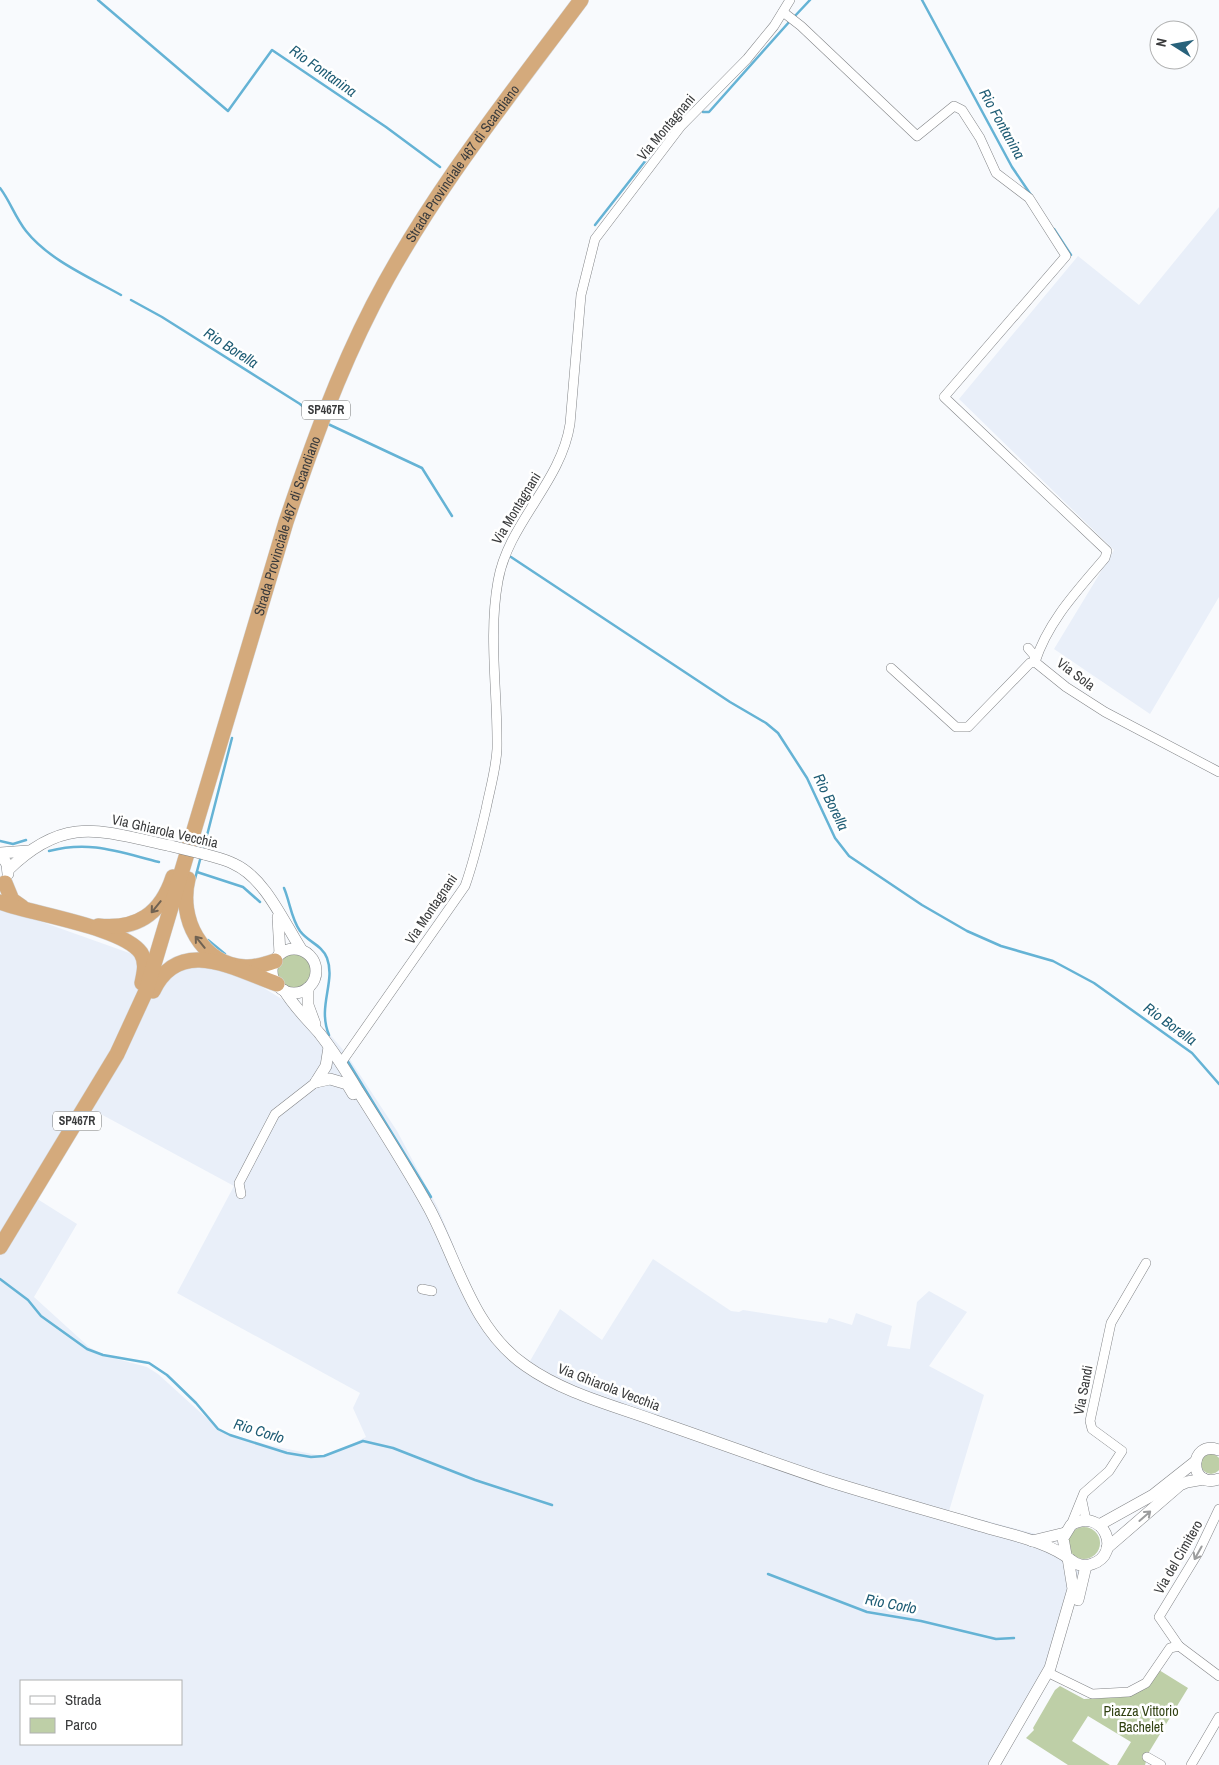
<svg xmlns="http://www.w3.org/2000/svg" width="1219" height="1765" font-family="'Archivo Narrow',sans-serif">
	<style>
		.built { fill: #e9eff9; fill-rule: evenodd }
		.green { fill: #becfa7 }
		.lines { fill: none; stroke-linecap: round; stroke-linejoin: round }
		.stream { stroke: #65b3d5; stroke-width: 2.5 }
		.minor-casing { stroke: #828487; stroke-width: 10 }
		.tertiary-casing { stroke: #828487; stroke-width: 12 }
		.trunk-casing { stroke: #d4d4d4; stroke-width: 16 }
		.minor { stroke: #fff; stroke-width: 9 }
		.tertiary { stroke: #fff; stroke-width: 11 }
		.trunk { stroke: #d4aa7c; stroke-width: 15 }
		.tertiary-bridge-casing { stroke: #828487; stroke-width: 12; stroke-linecap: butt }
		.tertiary-bridge { stroke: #fff; stroke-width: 11 }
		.oneway { stroke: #706252 }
		.oneway2 { stroke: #9c9d9e }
		.labels { text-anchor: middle; stroke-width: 5; stroke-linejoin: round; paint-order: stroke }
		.shield { fill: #fff; stroke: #757676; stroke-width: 1 }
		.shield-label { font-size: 12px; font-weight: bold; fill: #3a3b3c }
		.street-label { font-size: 14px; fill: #3a3b3c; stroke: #fff }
		.park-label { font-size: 14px; fill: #314112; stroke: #fff }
		.water-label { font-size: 15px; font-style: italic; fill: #1e5c74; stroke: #fff }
	</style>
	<rect width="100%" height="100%" fill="#f8fafd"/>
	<!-- built -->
	<g class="built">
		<path d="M1219 207V597L1150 714 1054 649 1114 550 959 399 1078 256 1139 305Z"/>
		<path d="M0 907 135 955 153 974 183 968H216L246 977 285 1001 310 1028 326 1030 345 1052 397 1131 438 1208 467 1278 490 1323 511 1348 530 1361 560 1309 602 1340 653 1259 731 1311 739 1312 743 1310 827 1323 829 1318 852 1325 856 1313 892 1326 887 1346 910 1349 917 1302 929 1291 967 1312 929 1366 984 1395 949 1511 1040 1535 1083 1571 1066 1627 1000 1765H0ZM84 1105 234 1186 177 1293 360 1393 353 1408 366 1437 334 1453 322 1456 268 1445 222 1432 158 1374 147 1367 106 1356 89 1347 34 1297 77 1224 31 1195ZM21 1681H181V1744H21Z"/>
	</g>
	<!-- green -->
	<g class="green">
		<circle cx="294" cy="971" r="17"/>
		<circle cx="1211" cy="1464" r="10"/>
		<circle cx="1084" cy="1543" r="16"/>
		<path d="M1159 1670 1188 1688 1149 1752 1145 1765H1117L1131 1742 1088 1716 1072 1741 1110 1765H1068L1026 1738 1034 1730 1033 1728 1055 1690 1060 1686 1084 1699 1123 1697 1145 1689Z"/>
	</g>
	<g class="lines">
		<!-- stream -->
		<g class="stream">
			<path d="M98 0 228 111 272 50 386 127 440 167"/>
			<path d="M922 0 1012 167 1031 195"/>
			<path d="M794 17 810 0"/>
			<path d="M703 112H709L790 21"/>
			<path d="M0 188C10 201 15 217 26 231 49 260 89 277 121 295"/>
			<path d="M595 225 683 113H686"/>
			<path d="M1054 229 1071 255"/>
			<path d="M131 300 162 317 300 404 316 417"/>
			<path d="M328 424 422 468 452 516"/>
			<path d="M511 557 730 702 766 723 778 733 807 778 835 838 849 856 922 905 967 931 1001 946 1053 961 1094 983 1192 1053 1219 1084"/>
			<path d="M0 841 13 844 26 840"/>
			<path d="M49 851C90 840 119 852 159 862"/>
			<path d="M203 851 232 738"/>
			<path d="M197 872 243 887 260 902"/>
			<path d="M195 879 201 856"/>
			<path d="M284 888C290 902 291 918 300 931 308 942 322 945 327 958 336 982 317 1006 329 1035"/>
			<path d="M208 940 225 954"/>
			<path d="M347 1060 431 1197"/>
			<path d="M0 1279 28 1300 41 1316 87 1349 103 1355 149 1363 167 1375 196 1403 218 1429 230 1435 287 1453 311 1457 324 1456 363 1441 393 1448 475 1480 552 1505"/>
			<path d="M768 1574 867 1612 921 1621 996 1639 1014 1638"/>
		</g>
		<!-- minor casing -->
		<g class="minor-casing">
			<g id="minor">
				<path d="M783 12 801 26 917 136 954 106 962 110 980 138 996 173 1029 198 1066 256 944 397 1107 551 1105 558C1078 590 1048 621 1035 662L1034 655 1028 648"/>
				<path d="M891 668 956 727H968L1030 663 1035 662 1066 687 1105 712 1219 772"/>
				<path d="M341 1063 465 886C474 861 480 835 486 809 490 789 496 769 497 749 498 694 488 636 498 581 508 523 561 483 570 424L581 295 595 239 681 126 747 59 774 26 790 0"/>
				<path d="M241 1194 239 1183 275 1114 316 1082"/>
				<path d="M422 1289 432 1291"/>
				<path d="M1082 1501 1086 1520"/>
				<path d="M1219 1509 1198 1553 1159 1617 1179 1646 1219 1676"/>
				<path d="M1071 1525 1084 1493 1109 1471 1122 1451 1092 1429 1090 1421 1111 1323 1146 1263"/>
				<path d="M1053 1675 1092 1694 1129 1692 1146 1683 1170 1648 1179 1646"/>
				<path d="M1147 1757 1161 1765"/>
				<path d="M1191 1765 1219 1717"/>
			</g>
		</g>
		<!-- tertiary casing -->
		<g class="tertiary-casing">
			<g id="tertiary">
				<path d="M0 853 28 851"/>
				<path d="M0 854 7 864 8 874"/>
				<path d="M204 854C214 857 225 859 234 864 265 878 283 921 301 949"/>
				<path d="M8 870C65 814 101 831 171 846"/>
				<path d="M278 917 280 954"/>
				<circle cx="294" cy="971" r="22"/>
				<path d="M308 988V1005L315 1024"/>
				<path d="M284 990C294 1007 308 1020 320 1034 334 1052 346 1071 358 1091 382 1129 407 1168 429 1208 458 1262 472 1329 526 1366 564 1393 612 1405 656 1421 714 1441 771 1462 828 1481 879 1497 930 1511 981 1526 1011 1535 1047 1541 1071 1560 1076 1565 1085 1567 1092 1564 1123 1554 1104 1506 1071 1525L1063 1538 1066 1555"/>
				<path d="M316 1082 330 1079 347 1084 353 1094"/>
				<path d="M316 1082 326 1066 329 1047"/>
				<path d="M1219 1450C1188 1439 1188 1490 1219 1479"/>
				<path d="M1099 1525 1153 1495 1196 1461"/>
				<path d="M1032 1541 1065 1533"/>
				<path d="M1107 1548 1180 1485 1187 1482 1204 1479"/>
				<path d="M1078 1600 1086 1566"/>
				<path d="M994 1765 1050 1668 1073 1589 1068 1558"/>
			</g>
		</g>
		<!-- trunk casing -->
		<g class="trunk-casing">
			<g id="trunk">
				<path d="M188 879C178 918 201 964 245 967 255 968 265 964 275 961"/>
				<path d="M5 883 12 900 22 907"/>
				<path d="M0 902C31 914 123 927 141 953 147 963 144 973 142 983"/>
				<path d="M98 926C137 930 161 914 173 877"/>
				<path d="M153 991C179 935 235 969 277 984"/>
				<path id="s1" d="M0 1247 117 1054 146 991 286 522C311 448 337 375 373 305 429 196 508 98 581 0"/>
			</g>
		</g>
		<!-- minor -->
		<use href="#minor" class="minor"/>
		<!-- tertiary -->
		<use href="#tertiary" class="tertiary"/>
		<!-- trunk -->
		<use href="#trunk" class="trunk"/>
		<!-- tertiary-bridge casing -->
		<g class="tertiary-bridge-casing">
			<path id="tertiary-bridge" d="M171 846 204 854"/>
		</g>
		<!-- tertiary-bridge -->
		<use href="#tertiary-bridge" class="tertiary-bridge"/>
	</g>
	<!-- one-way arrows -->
	<defs><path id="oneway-shaft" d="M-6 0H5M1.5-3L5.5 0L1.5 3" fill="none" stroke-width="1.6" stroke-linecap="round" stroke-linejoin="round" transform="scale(1.25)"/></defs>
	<g class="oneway">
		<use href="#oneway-shaft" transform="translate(156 907) rotate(129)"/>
		<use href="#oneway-shaft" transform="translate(200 942) rotate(-129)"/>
	</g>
	<g class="oneway2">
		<use href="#oneway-shaft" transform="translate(1145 1516) rotate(-41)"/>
		<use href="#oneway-shaft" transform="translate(1198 1553) rotate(119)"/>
	</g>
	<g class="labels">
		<!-- shield labels -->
		<g class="shield">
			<rect x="302" y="400.5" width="48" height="19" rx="4"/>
			<rect x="53" y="1111.5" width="48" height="19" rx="4"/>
		</g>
		<g class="shield-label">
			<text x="326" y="414">SP467R</text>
			<text x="77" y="1125">SP467R</text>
		</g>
		<!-- street labels -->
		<g class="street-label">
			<text transform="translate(666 127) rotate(-50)" y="5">Via Montagnani</text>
			<text dy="5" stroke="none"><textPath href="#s1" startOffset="1186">Strada Provinciale 467 di Scandiano</textPath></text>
			<text transform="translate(516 508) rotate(-59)" y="5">Via Montagnani</text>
			<text dy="5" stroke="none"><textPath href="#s1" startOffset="781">Strada Provinciale 467 di Scandiano</textPath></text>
			<text transform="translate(1076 674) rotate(37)" y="5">Via Sola</text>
			<text transform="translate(165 831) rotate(13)" y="5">Via Ghiarola Vecchia</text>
			<text transform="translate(431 909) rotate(-56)" y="5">Via Montagnani</text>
			<text transform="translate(609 1387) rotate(21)" y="5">Via Ghiarola Vecchia</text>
			<text transform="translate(1083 1390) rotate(-79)" y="5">Via Sandi</text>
			<text transform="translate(1178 1557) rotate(-60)" y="5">Via del Cimitero</text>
		</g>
		<!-- park labels -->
		<g class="park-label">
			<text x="1141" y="1716">Piazza Vittorio<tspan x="1141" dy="16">Bachelet</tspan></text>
		</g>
		<!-- water labels -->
		<g class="water-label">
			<text transform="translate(323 71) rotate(35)" y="5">Rio Fontanina</text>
			<text transform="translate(1002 124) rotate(61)" y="5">Rio Fontanina</text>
			<text transform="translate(231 348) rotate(33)" y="5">Rio Borella</text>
			<text transform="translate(831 802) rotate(64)" y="5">Rio Borella</text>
			<text transform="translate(1170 1024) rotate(36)" y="5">Rio Borella</text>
			<text transform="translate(259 1431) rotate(17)" y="5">Rio Corlo</text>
			<text transform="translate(891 1604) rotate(11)" y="5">Rio Corlo</text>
		</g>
	</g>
	<!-- legend -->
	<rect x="20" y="1680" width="162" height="65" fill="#ffffff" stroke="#b0b1b1"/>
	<rect x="30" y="1696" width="25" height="8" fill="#ffffff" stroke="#b0b1b1"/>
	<text x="65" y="1705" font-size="15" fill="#3a3b3c">Strada</text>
	<rect x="30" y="1718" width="25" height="15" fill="#becfa7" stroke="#b0b1b1"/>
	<text x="65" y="1730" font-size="15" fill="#3a3b3c">Parco</text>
	<!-- north arrow -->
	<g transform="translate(1174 45) rotate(281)"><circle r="24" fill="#ffffff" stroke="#b0b1b1"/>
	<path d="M0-4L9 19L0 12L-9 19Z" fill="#28627b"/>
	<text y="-8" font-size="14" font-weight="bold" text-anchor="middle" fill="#3a3b3c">N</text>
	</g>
</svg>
